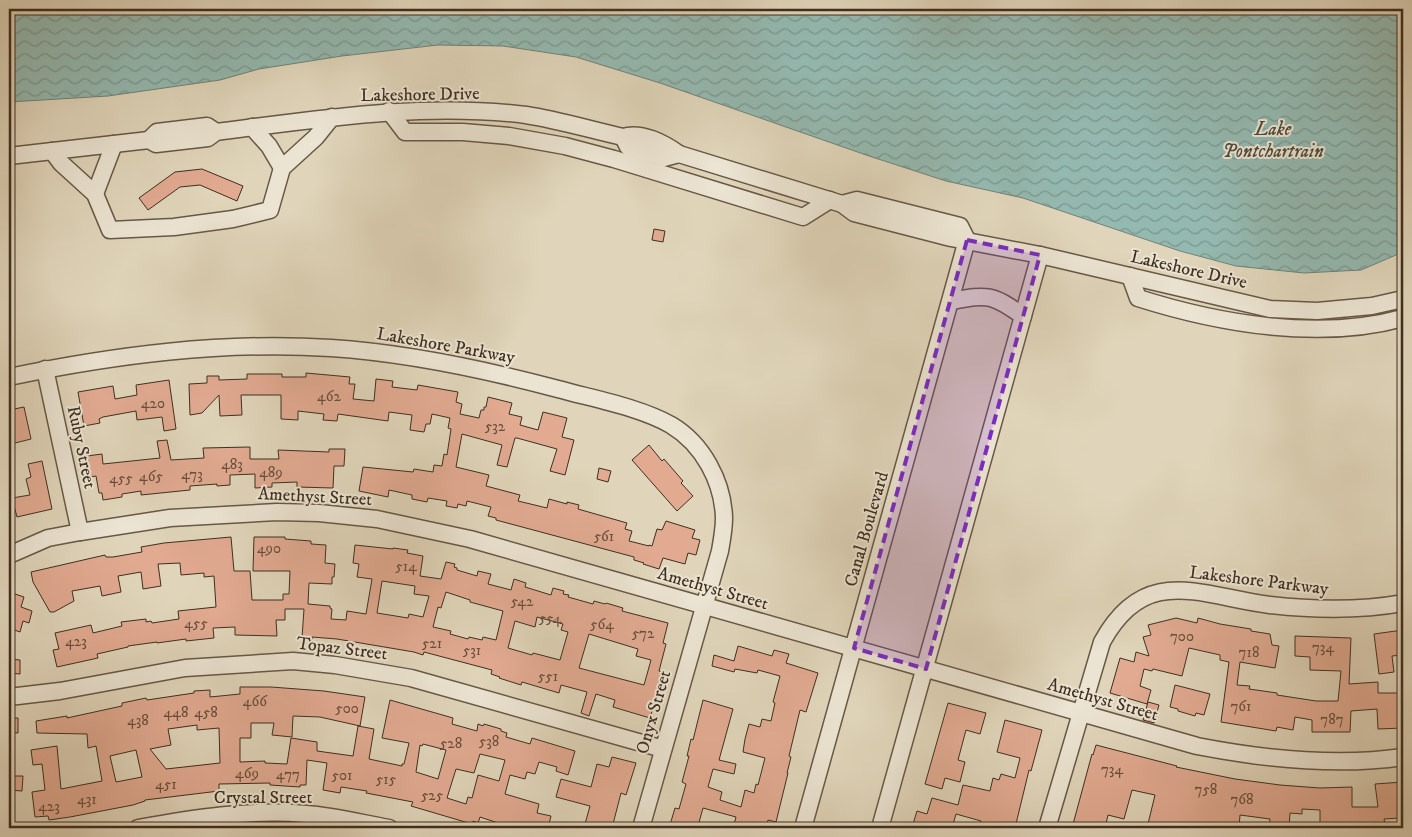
<svg xmlns="http://www.w3.org/2000/svg" width="1412" height="837" font-family="'IM FELL DW Pica',serif">
	<style>
		.water { fill: url(#water-waves); stroke: #728276 }
		.building { fill: #e1aa91; stroke: #3f2f20; fill-rule: evenodd }
		.lines { fill: none; stroke-linecap: round; stroke-linejoin: round }
		.minor-casing { stroke: #675846; stroke-width: 19 }
		.minor { stroke: #ebe4d2; stroke-width: 16 }
		.marked { fill: #7b2cbf; fill-opacity: 0.2; stroke: #7b2cbf; stroke-width: 4; stroke-dasharray: 10 6; stroke-linejoin: round }
		.labels { text-anchor: middle; stroke-width: 4; stroke-linejoin: round; paint-order: stroke }
		.number-label { font-size: 15px; fill: #684e3c }
		.street-label { font-size: 18px; fill: #3f2f20; stroke: #ebe4d2 }
		.water-label { font-size: 19px; font-style: italic; fill: #504b3d; stroke: #ebe4d2 }
	</style>
	<defs>
		<pattern id="water-waves" width="16" height="10" patternUnits="userSpaceOnUse" patternTransform="scale(1.25)"><rect width="16" height="10" fill="#94b9b0"/><path d="M0 5q4-4 8 0t8 0" fill="none" stroke="#7a978f"/></pattern>
	</defs>
	<rect width="100%" height="100%" fill="#e0d5ba"/>
	<filter id="stains"><feTurbulence type="fractalNoise" baseFrequency=".004" numOctaves="4"/><feColorMatrix values="0 0 0 0 .2 0 0 0 0 .09 0 0 0 0 .02 0 0 0 .5 -.17"/></filter>
	<radialGradient id="worn" r=".72"><stop offset=".6" stop-color="#630" stop-opacity="0"/><stop offset="1" stop-color="#630" stop-opacity=".3"/></radialGradient>
	<!-- water -->
	<path class="water" d="M9 9H1403V252L1361 270 1304 273 1236 266 1180 251 1023 198 946 181 869 156 660 83 576 57 503 46 438 45 342 56 259 69 220 80 108 96 9 102Z"/>
	<!-- building -->
	<g class="building">
		<path d="M202 169 243 186 237 201 200 185 180 187 148 210 139 198 175 172Z"/>
		<path d="M654 229 665 231 663 242 652 240Z"/>
		<path d="M306 373 350 377 349 384H355L353 399 374 401 376 379 393 381 392 387 417 390 418 385 458 392 456 402 462 404 460 414 479 418 481 410H484V407H486L488 397 512 403 509 414 522 417 520 425 538 430 543 412 567 418 562 437 574 440 565 475 550 471 557 449 517 438H515L507 467 497 465 502 445 462 434 456 467 489 475 486 486 520 495 518 501 547 508 549 499 567 504V502L579 505 578 509 627 523 625 529 632 531 629 541 649 546V545L652 546 657 529 662 530 666 521 695 530 692 538 700 540 696 555 688 553 685 564 663 558 659 569 643 564 644 563 634 560V557L496 520V518L488 516 491 507 467 501 466 506 458 504 457 508 446 506 447 501 428 498 427 502 412 499V495L389 490 388 497 359 491 363 467 413 472 414 469 433 472 434 465 442 466 444 454 447 455 451 429 448 428 450 418 432 414 430 424H426L424 432 410 430 412 415 389 412 388 421 338 414 337 421 323 420 324 414 298 411V420L281 419V395H241L242 415 220 416 219 395 202 413 190 415 189 384 207 383V376H219V380L247 379V374H282V377H306Z"/>
		<path d="M169 380 176 429 164 431 162 417 137 420 136 411 103 417 99 419 100 423 84 426 78 392 113 386 115 399 137 395 136 385Z"/>
		<path d="M24 407 31 439 11 444 9 433V410Z"/>
		<path d="M167 440 171 460 204 458 203 448 250 447V459H279L278 450 329 452V449H345L344 466H334L333 488 297 487V482L272 483V487L255 488V474L230 475V485L217 486V484L190 486V490L141 495V491L122 494V497L103 500 102 493H99L96 476 90 477 87 456 102 454 103 464 160 458 157 441Z"/>
		<path d="M649 445 662 461 664 459 683 481 681 483 693 496 677 511 632 460Z"/>
		<path d="M42 461 52 509 17 517 12 498 30 495 26 479 31 477 28 464Z"/>
		<path d="M599 468 611 471 608 482 597 479Z"/>
		<path d="M231 537 234 571H250L252 600H283V594H289L290 571H253L254 537H285V539L311 541V544L326 545 325 563 335 564 334 577H332V584L309 583 308 604 330 606V608L332 609 331 619 346 620 347 611 366 614 372 579 357 577 359 564 353 563 355 545 393 549V548L408 550 407 553 423 556 420 576 441 579 446 562 455 564 454 567 457 568V570L477 576 478 571 491 574 488 584 511 590 514 579 526 583 525 587 551 595 553 588 564 591 563 594 569 595 568 597 593 604 594 601 605 604 606 603 623 608 622 611 668 623 663 643 666 644 665 648 659 671 663 673 650 718 613 707 615 700 596 694 589 716 581 713 587 692 561 685 559 693 522 682 521 685 499 678 500 677 491 674 492 670 424 652 423 655 414 652 337 639 312 637V639L302 638 304 609H285V620H276L277 636 235 635V627L213 628 214 638 186 641V639L157 643V642L128 646V647L97 654 98 658 57 667 53 650 59 649 55 633 91 625 93 633 122 626 121 622 146 619V622L151 621 152 623 179 619 178 611 216 607 214 576 204 577V573L181 575 180 563 158 564 161 586 143 589 141 572 118 576 121 592 102 596 100 586 72 591 74 601 54 612H50L33 582 31 572 105 555 106 557H113L142 552 141 547 164 543ZM382 581 415 586 414 594 429 596 423 617 409 614 408 618 377 613ZM446 592 470 600V602L503 611 496 640 483 637 482 640 469 637 468 639 450 634 451 631 433 627 438 607 441 608ZM537 617 563 624 561 630 568 632 560 660 533 653 532 655 508 648 515 621 535 627ZM589 634 638 649 636 656 651 660 644 685 579 668Z"/>
		<path d="M9 592 24 597 21 607 32 611 29 623 23 621 20 632 9 628Z"/>
		<path d="M1176 618 1197 623 1198 618 1220 624 1251 629V631L1270 634 1272 645 1279 646 1275 668 1240 662 1237 685 1250 686 1249 689 1277 693V695L1316 701H1338L1341 671 1310 670V657L1295 656V636L1351 638 1349 684 1378 682V693H1403V728L1378 729 1377 709 1351 711 1350 732H1312V720L1295 717 1293 730 1277 727 1276 731 1221 722 1229 662 1220 660V655L1189 648 1182 676 1153 669 1152 671 1144 669 1140 686 1151 690 1147 704 1110 693 1120 658 1134 662 1136 652 1149 656 1143 637 1151 635 1148 625Z"/>
		<path d="M1403 630V655L1392 656 1394 672 1379 674 1374 634Z"/>
		<path d="M738 646 772 656 774 650 789 654 786 663 818 673 806 712 800 710 789 756 791 757 787 773H788L776 822 768 820 766 828H733L736 817 703 808 698 826 694 824 693 828H669L675 808 679 809 686 784 682 782 689 756H687L691 739 693 740 703 700 733 709 719 760 736 764 734 774 713 769 708 787 722 792 720 800 741 807 745 790 754 793 756 784 758 785 765 758 743 752 745 739 749 724 760 727 762 719 771 721 775 703 773 702 780 676 758 670 757 673 735 669 734 672 712 666 714 655 734 661Z"/>
		<path d="M9 659 20 660V674L9 673Z"/>
		<path d="M1175 685 1210 694 1204 715 1196 713 1195 716 1178 711V709L1170 707Z"/>
		<path d="M240 687H271L324 691 365 697 360 726 320 717 293 716 292 737 272 735 274 723H251V738H240V762L265 761V763L287 764 291 738 317 742V751L353 756 358 726 374 729 369 759 402 766V764H404L409 743 382 738 390 700 453 718 452 724 477 731 478 724 483 726 484 724 501 729V731L507 733 506 737 530 744 532 738 575 751 568 775 556 771 557 767 539 762 535 774 527 772 525 779 510 775 505 794 539 804 537 813 551 816 548 828H503L504 825 480 817 478 823 473 821 472 824 411 806 413 802 366 793 367 791 341 787 340 793 323 790 327 763 307 760 306 785H300V787L270 785V783L219 784V791L145 800V801L133 805 70 817 49 820 48 816 35 817 32 792 45 790 42 764 33 765 31 750 57 746 61 789 102 781 96 746 88 748 87 734 37 733 36 721 67 716V718L122 706V703L146 698 147 700 194 693V691L210 690V697L240 694ZM197 725V730L219 728 220 763 166 769 150 749 171 745 168 729ZM423 744 446 750 438 779 416 772 420 745 422 746ZM136 750 142 777 116 782 110 756ZM480 754 505 760 499 781 478 775 472 798 468 797 466 804 447 798 456 769 474 773Z"/>
		<path d="M1148 702 1159 705 1154 723 1143 720Z"/>
		<path d="M948 703 986 713 980 734 966 730 958 760 965 762 960 782 945 778 942 789 925 784Z"/>
		<path d="M9 718H18V733L9 732Z"/>
		<path d="M1005 720 1042 730 1031 771 1029 770 1015 828H979L981 821 956 814 952 828H928L913 824 917 811 927 814 932 798 958 805 963 785 990 791 993 778 999 780 1001 774 1015 778 1020 758 997 752Z"/>
		<path d="M1096 745 1177 766 1176 767 1235 779 1280 785 1320 788 1352 787V807H1378L1375 784 1403 782V813H1398L1399 818 1384 819 1386 828H1354V826H1350V823H1320V810L1302 809V814L1290 813 1289 828H1269L1270 819 1240 815 1239 828H1147L1155 795 1132 790 1124 819 1108 815 1105 828H1072L1092 754 1093 755Z"/>
		<path d="M612 757 636 763 626 795 621 793 612 828H602L585 824 590 806 556 797 561 779 591 787 597 764 609 767Z"/>
		<path d="M9 776H23L22 791 9 790Z"/>
	</g>
	<g class="lines">
		<!-- minor casing -->
		<g class="minor-casing">
			<g id="minor">
				<path d="M389 111 405 132H463L509 136 565 146 614 159 803 217 830 200"/>
				<path d="M252 127 269 146 282 168"/>
				<path d="M623 137 628 147 664 158 679 154"/>
				<path d="M149 140 157 132 207 126 216 132"/>
				<path d="M52 151 61 163 95 194 110 230 174 227 233 219 270 210 282 168 316 137 332 117"/>
				<path d="M9 156 149 140 156 144 208 138 216 132C319 119 423 102 526 115 559 120 591 130 623 137 641 131 664 143 679 154L842 204 854 213 951 238 1040 255 1270 309 1317 311 1372 306 1403 299"/>
				<path d="M95 194 114 144"/>
				<path d="M842 204 857 200 960 226 967 240"/>
				<path d="M1130 276 1138 298C1220 324 1320 341 1403 318"/>
				<path d="M952 301C988 294 992 294 1023 316"/>
				<path d="M45 369 80 532"/>
				<path d="M9 377C115 355 223 341 331 348 408 353 483 369 558 389 594 399 639 407 671 425 703 444 723 482 724 518 724 529 722 540 720 551L641 828"/>
				<path d="M9 555 48 538 80 532 170 518 277 512 319 513 377 519 470 539 1197 746C1264 759 1335 767 1403 757"/>
				<path d="M9 697 60 691 185 668 293 661 335 665 411 678 663 749"/>
				<path d="M138 828C193 818 249 809 306 814 334 816 361 823 389 828"/>
				<path d="M803 828 967 240"/>
				<path d="M880 828 1040 255"/>
				<path d="M1047 828 1102 642C1145 563 1200 596 1270 605 1314 610 1359 611 1403 603"/>
			</g>
		</g>
		<!-- minor -->
		<use href="#minor" class="minor"/>
	</g>
	<!-- marked area -->
	<path class="marked" d="M967 240 1040 255 926 669 854 648Z"/>
	<g class="labels">
		<!-- number labels -->
		<g class="number-label">
			<text x="329" y="401">462</text>
			<text x="153" y="408">420</text>
			<text x="495" y="431">532</text>
			<text x="232" y="469">483</text>
			<text x="271" y="477">489</text>
			<text x="192" y="479">473</text>
			<text x="151" y="481">465</text>
			<text x="121" y="483">455</text>
			<text x="604" y="541">561</text>
			<text x="269" y="553">490</text>
			<text x="406" y="571">514</text>
			<text x="522" y="606">542</text>
			<text x="550" y="623">554</text>
			<text x="196" y="628">455</text>
			<text x="602" y="629">564</text>
			<text x="643" y="638">572</text>
			<text x="1182" y="641">700</text>
			<text x="76" y="646">423</text>
			<text x="432" y="648">521</text>
			<text x="1323" y="652">734</text>
			<text x="472" y="655">531</text>
			<text x="1249" y="657">718</text>
			<text x="548" y="681">551</text>
			<text x="255" y="706">466</text>
			<text x="1241" y="711">761</text>
			<text x="347" y="713">500</text>
			<text x="176" y="717">448</text>
			<text x="206" y="717">458</text>
			<text x="1332" y="724">787</text>
			<text x="138" y="725">438</text>
			<text x="489" y="746">538</text>
			<text x="451" y="748">528</text>
			<text x="1112" y="774">734</text>
			<text x="247" y="778">469</text>
			<text x="288" y="779">477</text>
			<text x="342" y="780">501</text>
			<text x="386" y="784">515</text>
			<text x="166" y="789">451</text>
			<text x="1206" y="794">758</text>
			<text x="432" y="800">525</text>
			<text x="87" y="804">431</text>
			<text x="1242" y="804">768</text>
			<text x="49" y="811">423</text>
		</g>
		<!-- street labels -->
		<g class="street-label">
			<text transform="translate(420 94) rotate(-1)" y="6">Lakeshore Drive</text>
			<text transform="translate(1189 269) rotate(13)" y="6">Lakeshore Drive</text>
			<text transform="translate(446 345) rotate(10)" y="6">Lakeshore Parkway</text>
			<text transform="translate(82 447) rotate(78)" y="6">Ruby Street</text>
			<text transform="translate(315 496) rotate(3)" y="6">Amethyst Street</text>
			<text transform="translate(866 529) rotate(-74)" y="6">Canal Boulevard</text>
			<text transform="translate(1259 580) rotate(7)" y="6">Lakeshore Parkway</text>
			<text transform="translate(713 588) rotate(16)" y="6">Amethyst Street</text>
			<text transform="translate(342 648) rotate(7)" y="6">Topaz Street</text>
			<text transform="translate(1103 699) rotate(16)" y="6">Amethyst Street</text>
			<text transform="translate(653 712) rotate(-74)" y="6">Onyx Street</text>
			<text x="263" y="803">Crystal Street</text>
		</g>
		<!-- water labels -->
		<g class="water-label">
			<text x="1273" y="135">Lake<tspan x="1273" dy="22">Pontchartrain</tspan></text>
		</g>
	</g>
	<!-- margin -->
	<rect width="1412" height="837" fill="none" stroke="#e0d5ba" stroke-width="30"/>
	<rect x="10" y="10" width="1392" height="817" fill="none" stroke="#3f2f20" stroke-width="2.5"/>
	<rect x="15" y="15" width="1382" height="807" fill="none" stroke="#3f2f20"/>
	<rect width="100%" height="100%" filter="url(#stains)"/>
	<rect width="100%" height="100%" fill="url(#worn)"/>
</svg>
